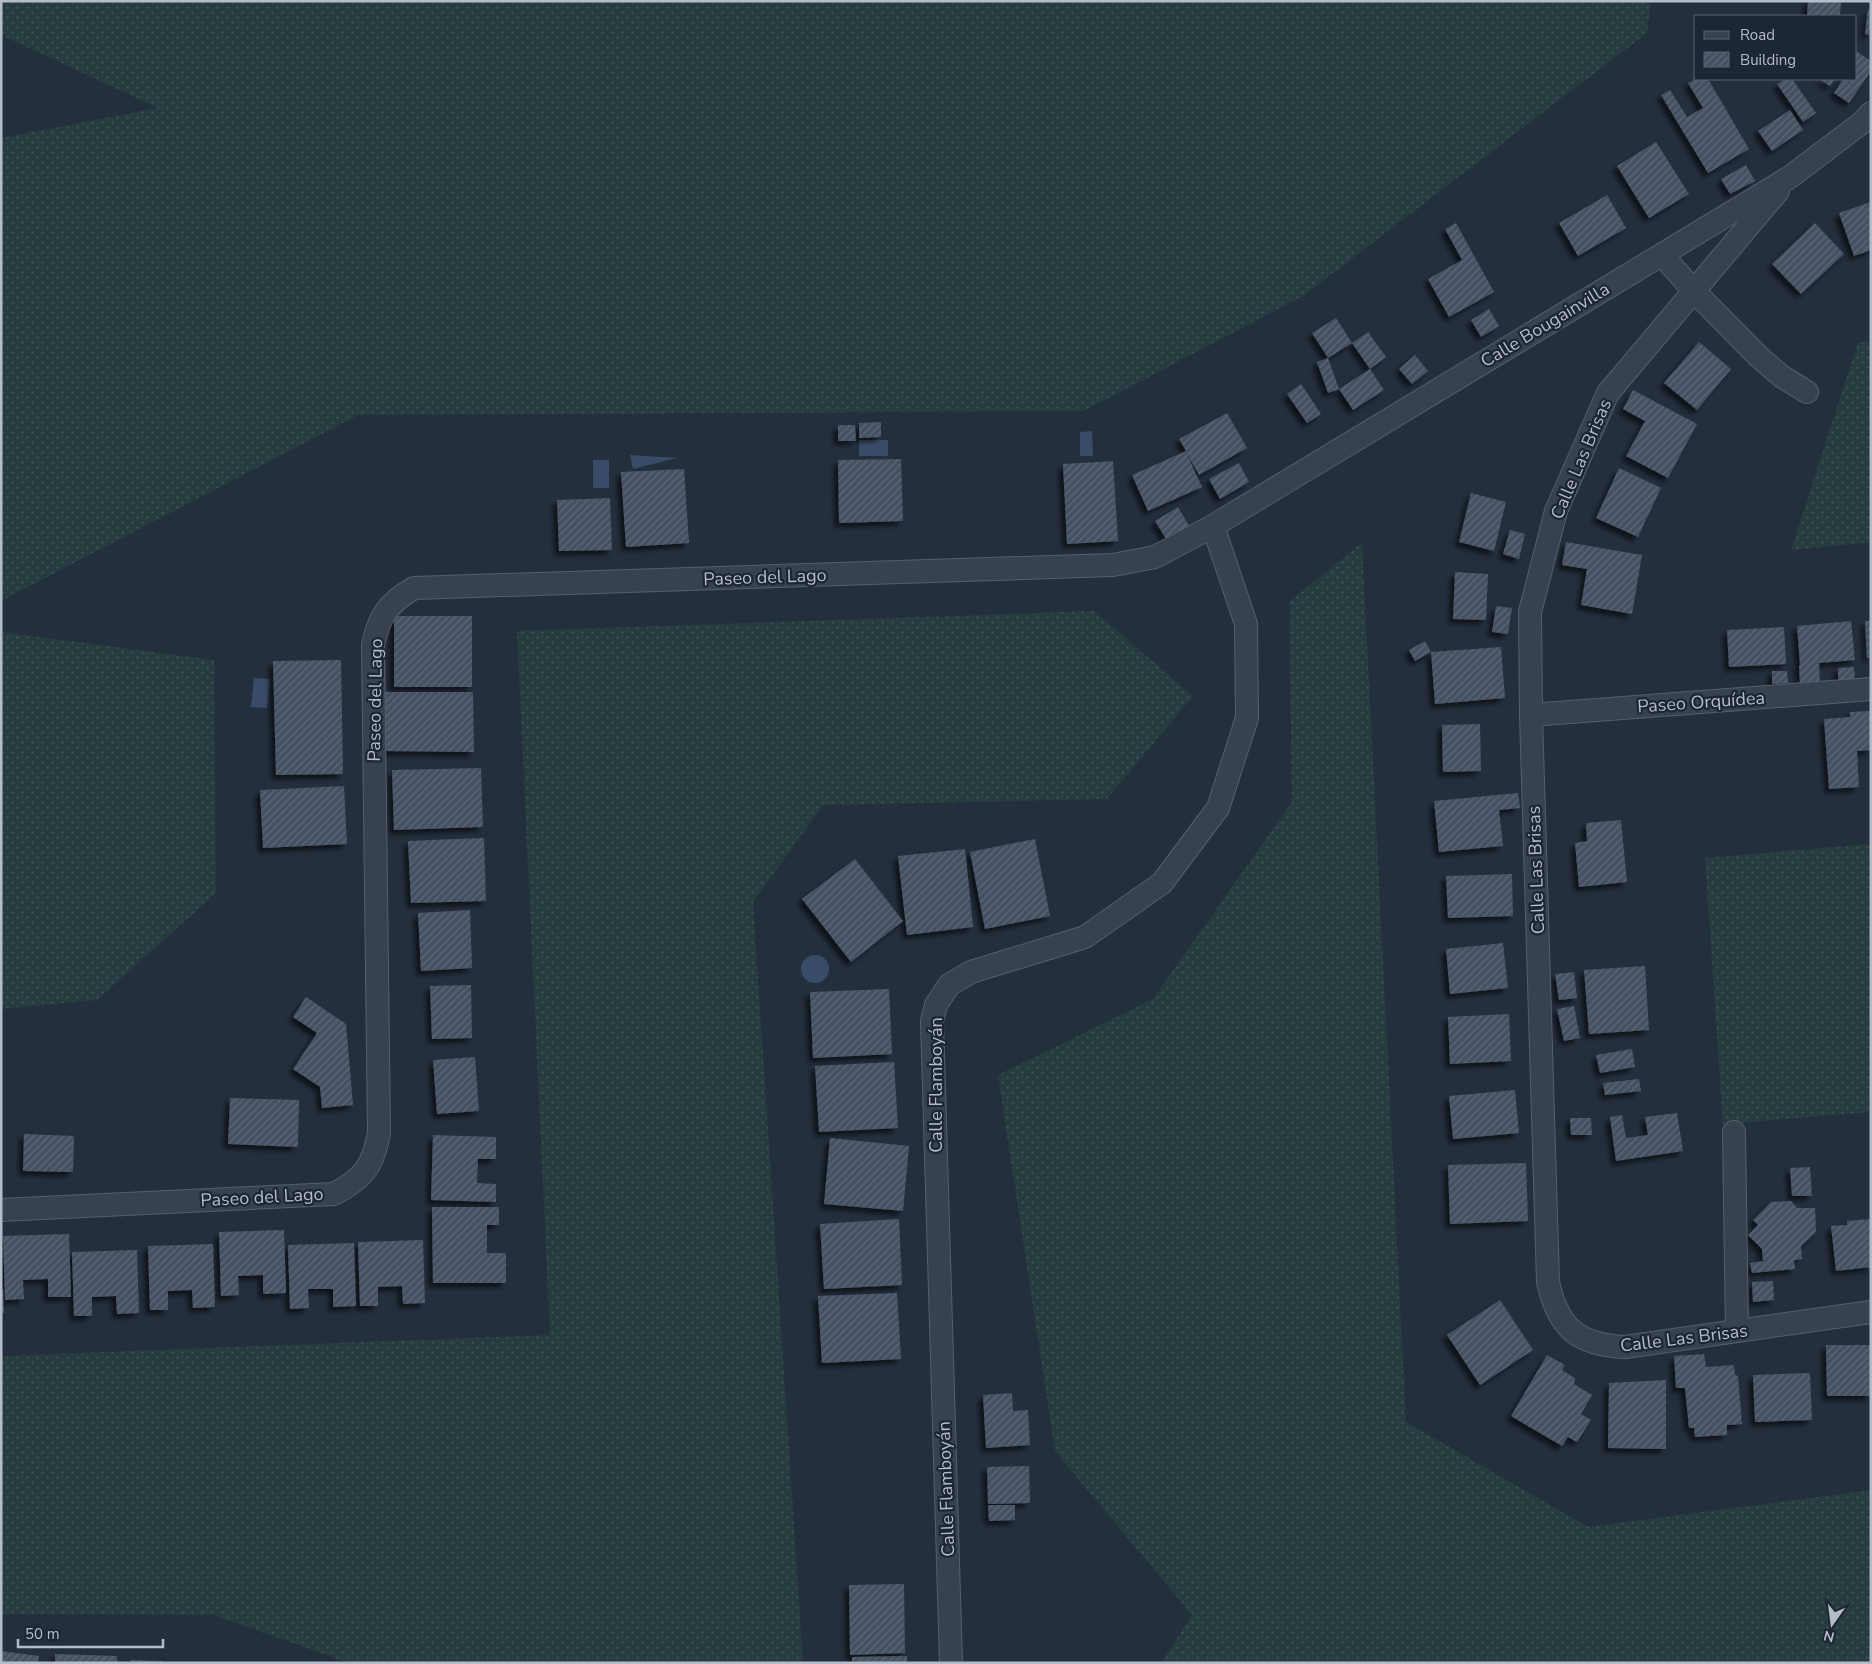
<svg xmlns="http://www.w3.org/2000/svg" width="1872" height="1664" font-family="'Nunito Sans',sans-serif">
	<style>
		.grass { fill: url(#grass-dots) }
		.water { fill: #394c67 }
		.building { fill: url(#building-hatch); filter: url(#shadow) }
		.lines { fill: none; stroke-linecap: round; stroke-linejoin: round }
		.street-casing { stroke: #565f6c; stroke-width: 24 }
		.street { stroke: #38414e; stroke-width: 22 }
		.labels { text-anchor: middle; stroke-width: 4.5; stroke-linejoin: round; paint-order: stroke }
		.street-label { font-size: 18px; fill: #b4bcc9; stroke: #1d2633 }
	</style>
	<defs>
		<pattern id="grass-dots" width="8" height="8" patternUnits="userSpaceOnUse" patternTransform="scale(1.25)"><rect width="8" height="8" fill="#263c3f"/><path d="M2 2h.1M6 6h.1" fill="none" stroke="#435659" stroke-width="1.8" stroke-linecap="round"/></pattern>
		<pattern id="building-hatch" width="6" height="6" patternUnits="userSpaceOnUse" patternTransform="scale(1.25)"><rect width="6" height="6" fill="#455162"/><path d="M-1 1l2-2M0 6l6-6M5 7l2-2" fill="none" stroke="#5d6877"/></pattern>
		<filter id="shadow"><feDropShadow dx="-4.5" dy="4.5" stdDeviation="2.5" flood-color="#0009"/></filter>
	</defs>
	<rect width="100%" height="100%" fill="#242f3e"/>
	<!-- grass -->
	<g class="grass">
		<path d="M1 1H1651L1647 33 1303 296 1084 411 358 415 1 601V138L158 108 1 35Z"/>
		<path d="M1871 341V542L1791 550 1858 343Z"/>
		<path d="M1362 543 1406 1422 1588 1527 1871 1490V1663H1161L1192 1615 1055 1451 998 1075 1153 999 1292 802 1289 602Z"/>
		<path d="M1094 611 1193 696 1107 799 823 805 753 902 803 1663H349L214 1615 1 1614V1356L550 1335 517 631Z"/>
		<path d="M1 632 214 660 216 893 97 1000 1 1009Z"/>
		<path d="M1871 844V1112L1723 1124 1705 858Z"/>
	</g>
	<!-- water -->
	<g class="water">
		<path d="M1092 431 1093 456H1080V432Z"/>
		<rect x="859" y="440" width="29" height="16"/>
		<path d="M630 455 677 458 633 469Z"/>
		<rect x="593" y="460" width="16" height="28"/>
		<path d="M254 678 270 679 267 708 251 707Z"/>
		<circle cx="815" cy="969" r="14"/>
	</g>
	<!-- building -->
	<g class="building">
		<path d="M1808 1H1841L1840 16H1807Z"/>
		<path d="M1868 9 1871 10V35L1865 34Z"/>
		<path d="M1856 51 1871 61V71L1849 103 1834 93 1843 79H1856Z"/>
		<path d="M1696 79H1708L1749 149 1708 173 1661 95 1670 90 1687 117 1703 108 1688 83Z"/>
		<path d="M1786 79H1792L1816 113 1803 122 1777 84Z"/>
		<path d="M1819 79H1835L1830 86Z"/>
		<path d="M1790 110 1803 130 1772 151 1758 131Z"/>
		<path d="M1656 142 1689 194 1649 218 1617 166Z"/>
		<path d="M1746 165 1755 181 1730 194 1721 179Z"/>
		<path d="M1607 195 1626 228 1578 256 1559 223Z"/>
		<path d="M1871 202V250L1854 256 1839 213Z"/>
		<path d="M1456 223 1494 292 1449 317 1428 279 1462 260 1445 229Z"/>
		<path d="M1815 223 1844 254 1801 294 1772 264Z"/>
		<path d="M1489 309 1499 326 1481 337 1471 320Z"/>
		<path d="M1336 318 1352 343 1328 358 1339 389 1370 369 1384 390 1353 410 1339 389 1328 393 1317 362 1328 358 1312 333Z"/>
		<path d="M1368 332 1386 357 1370 369 1352 343Z"/>
		<path d="M1699 342 1731 369 1697 410 1664 383Z"/>
		<path d="M1415 355 1428 371 1412 384 1399 369Z"/>
		<path d="M1301 384 1321 414 1307 423 1287 394Z"/>
		<path d="M1633 390 1697 424 1668 478 1626 456 1645 421 1623 409Z"/>
		<path d="M1227 413 1247 448 1199 475 1187 454 1202 487 1148 511 1132 475 1186 451 1179 439Z"/>
		<path d="M881 422V437L859 438V423Z"/>
		<path d="M838 425H855L856 441H838Z"/>
		<path d="M901 459 903 521 839 523 838 460Z"/>
		<path d="M1113 461 1118 541 1067 544 1063 464Z"/>
		<path d="M1239 463 1249 482 1220 499 1209 479Z"/>
		<path d="M1619 468 1661 488 1638 537 1596 518Z"/>
		<path d="M684 469 689 543 626 547 621 472Z"/>
		<path d="M1471 493 1506 502 1494 551 1459 542Z"/>
		<path d="M610 498 612 550 559 551 557 500Z"/>
		<path d="M1178 507 1189 526 1166 539 1155 521Z"/>
		<path d="M1510 530 1525 534 1519 559 1503 554Z"/>
		<path d="M1566 542 1642 555 1632 614 1581 605 1587 569 1562 565Z"/>
		<path d="M1455 572 1488 574 1486 620 1453 619Z"/>
		<path d="M1496 606 1512 608 1508 634 1492 632Z"/>
		<rect x="394" y="616" width="78" height="71"/>
		<path d="M1851 621 1855 660 1819 663 1820 683 1800 684 1799 665H1800L1797 626Z"/>
		<path d="M1865 621H1871V658H1867Z"/>
		<path d="M1784 627 1786 664 1729 667 1727 630Z"/>
		<path d="M1425 641 1431 652 1415 661 1409 650Z"/>
		<path d="M1501 647 1505 698 1435 704 1431 652Z"/>
		<path d="M341 660 343 774 276 775 273 661Z"/>
		<path d="M1854 667 1855 680 1838 681V668Z"/>
		<path d="M1772 671H1787L1788 683 1772 684Z"/>
		<path d="M385 692H473L474 752 385 751Z"/>
		<path d="M1871 711V750L1857 751 1859 787 1829 789 1824 719 1850 717V712Z"/>
		<path d="M1480 724 1481 771 1443 772 1442 725Z"/>
		<path d="M481 768 483 827 394 830 392 770Z"/>
		<path d="M344 786 347 844 263 848 260 790Z"/>
		<path d="M1518 793 1520 808 1499 810 1503 846 1439 852 1434 801Z"/>
		<path d="M1621 820 1627 882 1579 887 1575 843 1587 841 1586 823Z"/>
		<path d="M484 838 486 901 411 903 408 841Z"/>
		<path d="M1035 839 1050 916 985 929 970 852Z"/>
		<path d="M965 849 973 927 907 935 898 856Z"/>
		<path d="M855 859 903 921 851 962 802 899Z"/>
		<path d="M1512 874 1513 916 1448 918 1446 876Z"/>
		<path d="M470 910 472 968 421 971 418 913Z"/>
		<path d="M1503 943 1508 988 1450 994 1446 949Z"/>
		<path d="M1645 966 1649 1030 1589 1034 1584 970Z"/>
		<path d="M1574 972 1577 998 1559 1000 1555 974Z"/>
		<path d="M471 985 472 1038 432 1039 430 986Z"/>
		<path d="M889 989 892 1054 813 1058 810 992Z"/>
		<path d="M306 997 346 1024 353 1105 322 1108 320 1087 293 1069 317 1033 293 1017Z"/>
		<path d="M1574 1006 1580 1038 1564 1041 1557 1009Z"/>
		<path d="M1509 1014 1511 1061 1450 1064 1448 1017Z"/>
		<path d="M1632 1049 1635 1067 1600 1073 1596 1055Z"/>
		<path d="M475 1057 479 1111 437 1114 433 1060Z"/>
		<path d="M894 1062 898 1128 819 1132 815 1066Z"/>
		<path d="M1639 1079 1641 1091 1605 1095 1603 1083Z"/>
		<path d="M1515 1090 1519 1133 1453 1139 1449 1096Z"/>
		<path d="M230 1098 299 1100 298 1147 228 1144Z"/>
		<path d="M1677 1113 1683 1151 1616 1161 1610 1117 1622 1115 1626 1138 1648 1135 1645 1117Z"/>
		<path d="M1570 1118H1591L1592 1135H1571Z"/>
		<path d="M24 1134 74 1136 73 1172 23 1171Z"/>
		<path d="M433 1135 496 1137V1159H478L477 1183 496 1184V1202L431 1200Z"/>
		<path d="M830 1138 909 1146 903 1211 824 1204Z"/>
		<path d="M1526 1163 1528 1221 1450 1224 1448 1165Z"/>
		<path d="M1810 1167 1812 1196H1792L1790 1168Z"/>
		<path d="M1791 1201 1797 1208H1815L1816 1232 1801 1246 1802 1259 1794 1260 1795 1269 1752 1273 1750 1263 1763 1261 1762 1249 1748 1235 1758 1225 1753 1220 1771 1202Z"/>
		<path d="M432 1207H499V1225H487V1253H506V1283H433Z"/>
		<path d="M899 1219 902 1285 824 1289 820 1224Z"/>
		<path d="M1870 1219 1871 1267 1836 1271 1831 1226 1847 1225V1221Z"/>
		<path d="M284 1230 286 1293 263 1294V1275L238 1276 239 1295 221 1296 219 1232Z"/>
		<path d="M69 1234 71 1297H48V1279L23 1280 24 1299 5 1300 3 1236Z"/>
		<path d="M423 1240 425 1303 403 1304 402 1286 378 1287V1306H360L358 1242Z"/>
		<path d="M354 1243 356 1306 333 1307V1289H308L309 1308 290 1309 288 1245Z"/>
		<path d="M213 1244 215 1307 193 1308 192 1290 168 1291V1310H150L148 1246Z"/>
		<path d="M137 1250 139 1313 117 1314 116 1296 92 1297V1316H74L72 1252Z"/>
		<path d="M1773 1281 1774 1300 1753 1302 1752 1282Z"/>
		<path d="M1 1289H3L4 1313H1Z"/>
		<path d="M897 1293 901 1359 822 1363 818 1296Z"/>
		<path d="M1500 1300 1533 1350 1480 1385 1447 1335Z"/>
		<path d="M1826 1345H1871V1396H1827Z"/>
		<path d="M1704 1354 1706 1367 1734 1365 1735 1375 1738 1376 1742 1424 1727 1425V1435L1695 1437 1694 1428H1689L1685 1388H1676L1674 1356Z"/>
		<path d="M1547 1355 1565 1365 1562 1370 1575 1378 1574 1384 1592 1395 1581 1414 1591 1420 1577 1442 1568 1437 1562 1446 1511 1416Z"/>
		<path d="M1810 1373 1812 1420 1755 1422 1753 1375Z"/>
		<path d="M1666 1380V1449L1608 1448 1609 1383Z"/>
		<path d="M1012 1393 1013 1411 1028 1410 1030 1445 986 1448 983 1395Z"/>
		<path d="M1029 1466 1030 1503 988 1504 987 1467Z"/>
		<path d="M988 1505H1015V1520L989 1521Z"/>
		<path d="M904 1584 905 1653 850 1655 849 1585Z"/>
		<path d="M1 1651 39 1656 38 1663H1Z"/>
		<path d="M55 1654 117 1656V1663H55Z"/>
		<path d="M907 1656V1663H852V1657Z"/>
		<path d="M131 1660 163 1661V1663H131Z"/>
	</g>
	<g class="lines">
		<!-- street casing -->
		<g class="street-casing">
			<g id="street">
				<path d="M1778 191 1608 393 1556 511 1530 612 1531 715 1548 1282C1558 1328 1578 1345 1625 1347L1871 1312"/>
				<path d="M1662 255 1694 291 1759 357 1781 376 1807 392"/>
				<path d="M1531 715 1871 689"/>
				<path d="M1734 1132 1737 1331"/>
				<path d="M1 1210 334 1194C364 1178 373 1166 379 1133L373 645C379 616 388 603 414 588L1113 565 1155 557 1213 526 1790 177 1864 121 1871 113"/>
				<path d="M951 1663 932 1021 936 1005 949 985 971 972 1085 937 1162 883 1218 808 1247 718 1246 624 1213 526"/>
			</g>
		</g>
		<!-- street -->
		<use href="#street" class="street"/>
	</g>
	<g class="labels">
		<!-- street labels -->
		<g class="street-label">
			<text transform="translate(1545 325) rotate(-31)" y="6">Calle Bougainvilla</text>
			<text transform="translate(1581 459) rotate(-67)" y="6">Calle Las Brisas</text>
			<text transform="translate(765 577) rotate(-2)" y="6">Paseo del Lago</text>
			<text transform="translate(375 700) rotate(-89)" y="6">Paseo del Lago</text>
			<text transform="translate(1701 702) rotate(-4)" y="6">Paseo Orquídea</text>
			<text transform="translate(1536 870) rotate(-92)" y="6">Calle Las Brisas</text>
			<text transform="translate(936 1085) rotate(-90)" y="6">Calle Flamboyán</text>
			<text transform="translate(262 1197) rotate(-3)" y="6">Paseo del Lago</text>
			<text transform="translate(1684 1338) rotate(-7)" y="6">Calle Las Brisas</text>
			<text transform="translate(946 1489) rotate(-92)" y="6">Calle Flamboyán</text>
		</g>
	</g>
	<!-- border -->
	<rect width="1872" height="1664" fill="none" stroke="#b4bcc9" stroke-width="5"/>
	<!-- legend -->
	<rect x="1694" y="15" width="162" height="65" fill="#1d2633" stroke="#59626f"/>
	<rect x="1704" y="31" width="25" height="8" fill="#38414e" stroke="#59626f"/>
	<text x="1740" y="40" font-size="15" fill="#b4bcc9">Road</text>
	<rect x="1704" y="52" width="25" height="15" fill="url(#building-hatch)" stroke="#59626f"/>
	<text x="1740" y="65" font-size="15" fill="#b4bcc9">Building</text>
	<!-- north arrow -->
	<g transform="translate(1832 1624) rotate(194)" stroke="#1d2633" stroke-width="4" paint-order="stroke">
	<path d="M0-4L9 19L0 12L-9 19Z" fill="#b4bcc9"/>
	<text y="-8" font-size="14" font-weight="bold" text-anchor="middle" fill="#b4bcc9">N</text>
	</g>
	<!-- scale -->
	<path d="M18 1639v8h145v-8" fill="none" stroke="#b4bcc9" stroke-width="2.5"/>
	<text x="25" y="1639" font-size="15" fill="#b4bcc9" stroke="#1d2633" stroke-width="4" paint-order="stroke">50 m</text>
</svg>
